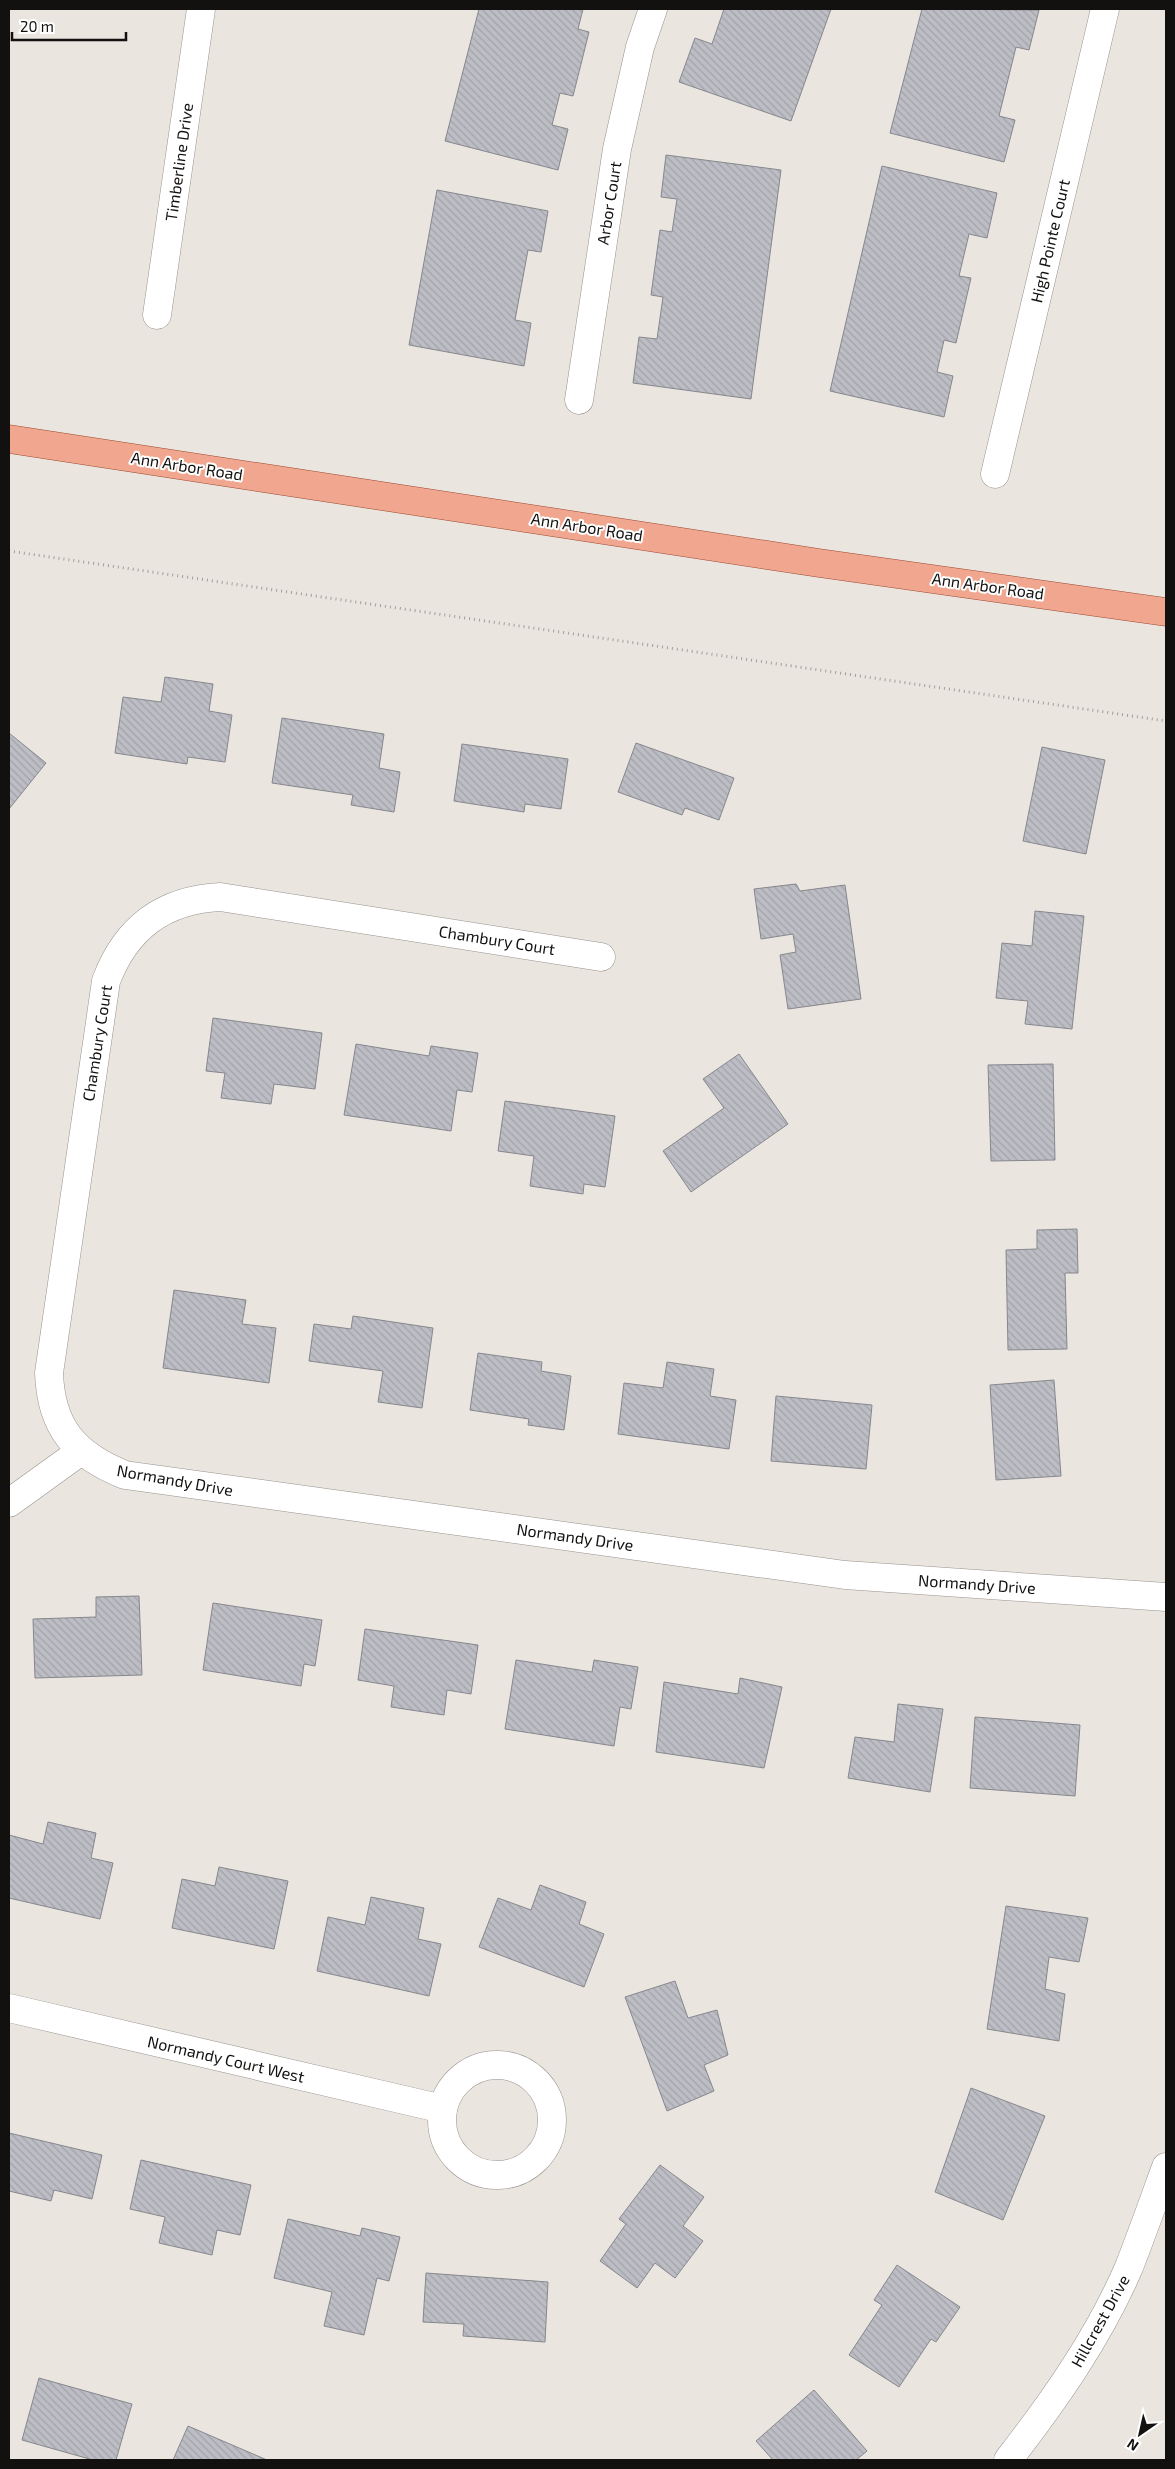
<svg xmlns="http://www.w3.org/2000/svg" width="1175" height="2469" font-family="'Exo 2',sans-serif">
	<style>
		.building { fill: url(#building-back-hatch); stroke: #86878d }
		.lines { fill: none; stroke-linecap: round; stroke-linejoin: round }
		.minor-casing { stroke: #98928d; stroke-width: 29 }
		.major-casing { stroke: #9c4b31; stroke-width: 29 }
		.path { stroke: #a39e9a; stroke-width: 3; stroke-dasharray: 1 4; stroke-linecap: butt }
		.minor { stroke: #fff; stroke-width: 28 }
		.major { stroke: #f0a68f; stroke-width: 28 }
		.labels { text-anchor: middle; stroke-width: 4; stroke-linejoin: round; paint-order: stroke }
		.street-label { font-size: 16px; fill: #13110f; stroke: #fff }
	</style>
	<defs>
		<pattern id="building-back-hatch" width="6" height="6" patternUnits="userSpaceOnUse" patternTransform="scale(1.25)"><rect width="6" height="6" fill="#bdbec5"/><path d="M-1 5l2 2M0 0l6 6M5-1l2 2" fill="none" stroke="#a2a2a8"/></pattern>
	</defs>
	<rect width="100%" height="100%" fill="#ebe5e0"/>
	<!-- building -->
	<g class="building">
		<path d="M479 9H583L578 29 589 32 573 96 560 93 552 125 568 129 558 170 445 141Z"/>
		<path d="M724 9H831L791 121 679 82 695 38 712 44Z"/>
		<path d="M922 9 1039 10 1029 50 1016 47 999 116 1015 120 1004 162 890 133Z"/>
		<path d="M666 155 781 170 751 399 633 383 639 337 657 339 663 297 651 295 660 230 672 232 677 199 661 197Z"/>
		<path d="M882 166 997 193 987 238 969 234 959 276 971 278 956 343 944 340 937 372 953 376 944 417 830 391Z"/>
		<path d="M437 190 548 211 541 252 528 250 515 320 531 323 524 366 409 345Z"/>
		<path d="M165 677 213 684 209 711 232 715 225 762 188 757 187 764 115 753 123 697 161 702Z"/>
		<path d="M282 718 384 734 379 768 400 772 394 812 351 805 353 795 272 783Z"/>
		<path d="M9 733 46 763 9 809Z"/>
		<path d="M636 743 734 778 719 820 685 808 682 815 618 792Z"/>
		<path d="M462 744 568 759 561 809 525 804 524 812 454 801Z"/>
		<path d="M1042 747 1105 760 1086 854 1023 841Z"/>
		<path d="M796 884 800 891 845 885 861 999 788 1009 780 955 796 952 793 934 761 939 754 889Z"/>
		<path d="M1035 911 1084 916 1072 1029 1025 1024 1028 1001 996 998 1002 943 1032 946Z"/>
		<path d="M213 1018 322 1033 315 1089 274 1084 271 1104 221 1098 225 1073 206 1071Z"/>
		<path d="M356 1044 429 1056 431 1046 478 1053 472 1092 457 1090 451 1131 344 1115Z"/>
		<path d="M739 1054 788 1124 691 1192 663 1151 724 1108 703 1079Z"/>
		<path d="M1053 1064 1055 1160 991 1161 988 1065Z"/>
		<path d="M505 1101 615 1116 605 1187 584 1184 583 1194 530 1186 534 1156 498 1151Z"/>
		<path d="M1077 1229 1078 1273H1065L1067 1349 1008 1350 1006 1250 1037 1249V1230Z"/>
		<path d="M174 1290 246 1300 242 1324 276 1328 269 1383 163 1368Z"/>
		<path d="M353 1316 433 1328 422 1408 378 1402 383 1371 309 1361 314 1324 351 1329Z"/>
		<path d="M478 1353 542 1362 541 1371 571 1376 564 1430 528 1425 529 1419 470 1410Z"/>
		<path d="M667 1362 714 1369 710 1396 736 1400 729 1449 618 1434 624 1383 663 1388Z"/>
		<path d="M1054 1380 1061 1476 996 1480 990 1385Z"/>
		<path d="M776 1396 872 1405 866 1469 771 1461Z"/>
		<path d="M139 1596 142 1675 35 1678 33 1619 96 1617V1597Z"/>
		<path d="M213 1603 322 1620 315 1666 304 1664 301 1686 203 1670Z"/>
		<path d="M365 1629 478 1645 471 1694 447 1690 444 1715 391 1707 394 1686 358 1680Z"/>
		<path d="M516 1660 592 1672 594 1660 638 1667 631 1709 620 1707 614 1746 505 1729Z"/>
		<path d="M740 1678 782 1687 764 1768 656 1752 664 1682 738 1694Z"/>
		<path d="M898 1704 943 1709 930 1792 848 1778 855 1737 894 1742Z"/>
		<path d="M975 1717 1080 1725 1075 1796 970 1788Z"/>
		<path d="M48 1822 96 1833 91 1858 113 1863 100 1919 9 1898V1835L43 1844Z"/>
		<path d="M219 1867 288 1881 274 1949 172 1928 182 1879 215 1886Z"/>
		<path d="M540 1885 586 1902 579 1924 604 1934 584 1987 479 1947 498 1898 531 1910Z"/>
		<path d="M371 1897 424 1908 418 1939 441 1944 429 1996 317 1971 328 1917 365 1925Z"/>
		<path d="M1006 1906 1088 1918 1079 1962 1049 1957 1045 1989 1065 1994 1059 2041 987 2029Z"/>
		<path d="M675 1981 688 2018 717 2010 728 2055 704 2065 714 2091 667 2111 625 1997Z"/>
		<path d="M971 2088 1045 2116 1003 2220 935 2192Z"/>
		<path d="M9 2133 102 2155 92 2199 54 2190 51 2201 9 2191Z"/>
		<path d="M141 2160 251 2185 240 2235 217 2230 212 2255 159 2243 165 2217 130 2209Z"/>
		<path d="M660 2165 704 2197 683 2226 703 2241 675 2278 655 2263 637 2288 600 2261 626 2224 619 2219Z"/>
		<path d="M288 2219 360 2236 362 2228 400 2237 389 2281 377 2278 364 2335 324 2326 332 2292 274 2278Z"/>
		<path d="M897 2265 960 2307 936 2342 931 2339 899 2387 849 2355 882 2305 874 2300Z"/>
		<path d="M426 2273 548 2282 545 2342 463 2336 464 2324 423 2322Z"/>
		<path d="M39 2378 132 2404 116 2460H93L22 2440Z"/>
		<path d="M814 2390 867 2451 856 2460H773L756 2441Z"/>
		<path d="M188 2426 267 2460H173Z"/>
	</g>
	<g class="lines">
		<!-- minor casing -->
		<g class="minor-casing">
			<g id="minor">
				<path d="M157 315 201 9"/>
				<path d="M579 400 617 149 640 47 653 9"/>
				<path d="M995 474 1105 9"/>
				<path d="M601 957 220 897C163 900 126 928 106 981L49 1373C51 1428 75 1455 125 1475L845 1575 1166 1597"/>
				<path d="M9 1503 81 1451"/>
				<path d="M9 2008 443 2109"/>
				<circle cx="497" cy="2120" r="55"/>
				<path d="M1008 2460C1054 2401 1099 2337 1129 2267 1142 2234 1154 2200 1166 2167"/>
			</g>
		</g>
		<!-- major casing -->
		<g class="major-casing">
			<path id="major" d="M9 439 819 563 1166 612"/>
		</g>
		<!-- path -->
		<path class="path" d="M9 551 1166 721"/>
		<!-- minor -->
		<use href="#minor" class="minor"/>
		<!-- major -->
		<use href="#major" class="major"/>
	</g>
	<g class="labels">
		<!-- street labels -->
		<g class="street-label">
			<text transform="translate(179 162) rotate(-82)" y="6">Timberline Drive</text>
			<text transform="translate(609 203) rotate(-81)" y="6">Arbor Court</text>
			<text transform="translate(1050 241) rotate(-77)" y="6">High Pointe Court</text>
			<text transform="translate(187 466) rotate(9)" y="6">Ann Arbor Road</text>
			<text transform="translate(587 527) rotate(9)" y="6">Ann Arbor Road</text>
			<text transform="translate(988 586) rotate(8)" y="6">Ann Arbor Road</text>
			<text transform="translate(497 940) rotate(9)" y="6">Chambury Court</text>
			<text transform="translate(97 1043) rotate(-81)" y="6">Chambury Court</text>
			<text transform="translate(175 1480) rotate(10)" y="6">Normandy Drive</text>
			<text transform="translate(575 1537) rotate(8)" y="6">Normandy Drive</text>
			<text transform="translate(977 1584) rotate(4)" y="6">Normandy Drive</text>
			<text transform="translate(226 2059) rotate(13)" y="6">Normandy Court West</text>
			<text transform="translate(1100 2321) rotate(-61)" y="6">Hillcrest Drive</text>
		</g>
	</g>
	<!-- border -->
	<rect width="1175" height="2469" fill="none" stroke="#13110f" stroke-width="20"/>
	<!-- north arrow -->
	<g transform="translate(1140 2434) rotate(214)" stroke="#ffffff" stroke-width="4" paint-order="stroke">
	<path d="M0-4L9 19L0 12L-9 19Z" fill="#13110f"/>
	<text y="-8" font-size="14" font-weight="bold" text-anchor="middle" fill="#13110f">N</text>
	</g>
	<!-- scale -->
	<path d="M12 32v8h114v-8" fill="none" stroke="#13110f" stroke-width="2.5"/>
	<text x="20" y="32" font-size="15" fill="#13110f" stroke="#ffffff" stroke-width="4" paint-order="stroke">20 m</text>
</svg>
